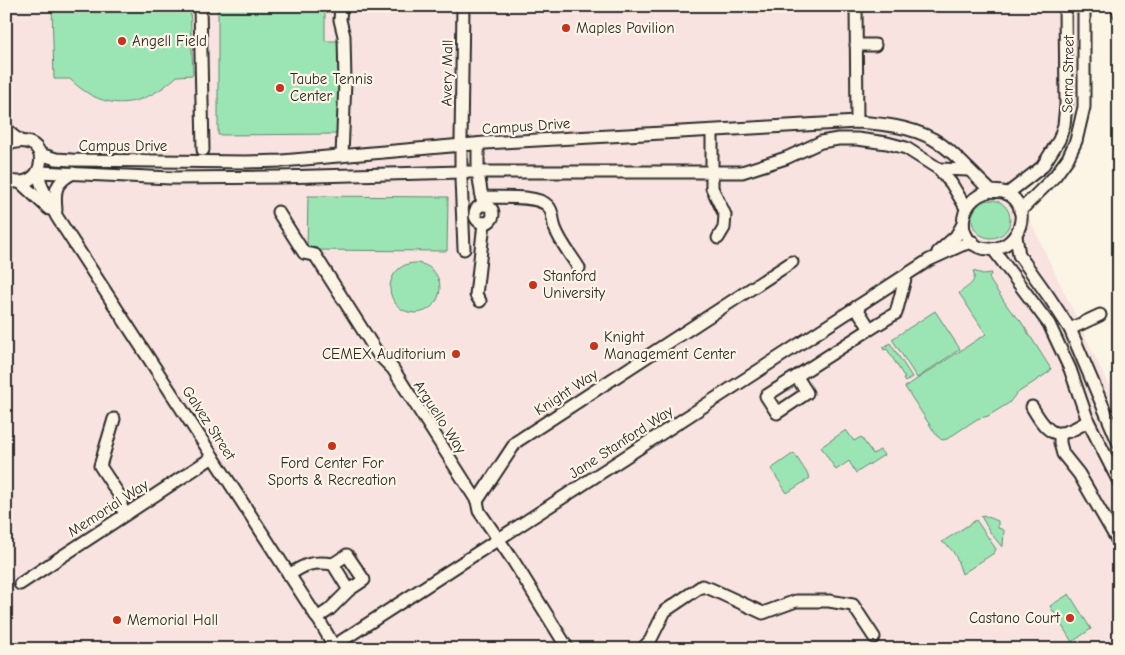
<svg xmlns="http://www.w3.org/2000/svg" width="1125" height="655" font-family="'Comic Neue',sans-serif">
	<style>
		.built { fill: #f8e3e0 }
		.green { fill: #9be5b5; stroke: #638870 }
		.lines { fill: none; stroke-linecap: round; stroke-linejoin: round }
		.minor-casing { stroke: #2b2b2b; stroke-width: 15 }
		.minor { stroke: #fcf5e5; stroke-width: 11 }
		.poi-dot { fill: #c8321e; stroke: #fcf5e5; stroke-width: 2 }
		.labels { text-anchor: middle; stroke-width: 4.5; stroke-linejoin: round; paint-order: stroke }
		.poi-label { font-size: 15px; fill: #2b2b2b; stroke: #fcf5e5; text-anchor: start }
		.street-label { font-size: 15px; fill: #2b2b2b; stroke: #fcf5e5 }
	</style>
	<rect width="100%" height="100%" fill="#fcf5e5"/>
	<filter id="ink" filterUnits="userSpaceOnUse"><feTurbulence type="fractalNoise" baseFrequency=".02" numOctaves="2"/><feDisplacementMap in="SourceGraphic" scale="10" xChannelSelector="R" yChannelSelector="G"/><feConvolveMatrix kernelMatrix="1 2 1 2 8 2 1 2 1" color-interpolation-filters="sRGB"/></filter>
	<g filter="url(#ink)">
		<!-- built -->
		<path class="built" d="M6 6H1080L1076 113 1038 171 1016 191 1119 407V649H6Z"/>
		<!-- green -->
		<g class="green">
			<path d="M52 6H190L193 75 177 76C143 108 105 114 70 79H54Z"/>
			<path d="M218 6H325V41H342V134L218 135Z"/>
			<path d="M308 196 448 197 447 251 307 250Z"/>
			<circle cx="991" cy="219" r="19"/>
			<circle cx="415" cy="288" r="25"/>
			<path d="M973 271 983 274 992 273 989 277 991 282 1010 310 1020 320 1051 369 1049 372 1016 394 1009 403 988 416 977 419 947 439 942 440 937 436 905 387 986 334 959 293C967 287 978 282 973 271Z"/>
			<path d="M935 311 960 349 917 378 892 339Z"/>
			<path d="M890 343 912 377 905 382 903 379 905 378 887 349 884 350 883 348Z"/>
			<path d="M846 430 854 441 861 437 873 454 880 450 884 455 856 473 849 461 836 470 821 447Z"/>
			<path d="M794 453 810 478 787 493 771 469Z"/>
			<path d="M983 515 998 521V528L1004 530 1003 546 1002 547 990 532 981 516Z"/>
			<path d="M976 520 996 549 994 553 962 574C957 560 956 550 942 542Z"/>
			<path d="M1069 594 1091 629 1072 642 1050 606Z"/>
		</g>
		<g class="lines">
			<!-- minor casing -->
			<g class="minor-casing">
				<g id="minor">
					<path d="M200 6 203 150"/>
					<path d="M341 6 340 20 344 36 345 82 342 156"/>
					<path d="M856 6 857 122"/>
					<path d="M1117 6 1119 13"/>
					<path d="M856 45H875"/>
					<path d="M6 128 12 135 20 141"/>
					<path d="M712 131V188L725 215 724 228 718 238"/>
					<path d="M461 140 463 6"/>
					<path d="M478 144V172L483 204"/>
					<path d="M6 145C56 125 48 198 6 179"/>
					<path d="M40 154 56 159 72 160 246 162 282 161 485 143 857 122C883 124 909 126 933 139 955 152 972 174 991 191"/>
					<path d="M461 168V150"/>
					<path d="M939 169 969 170"/>
					<path d="M39 172 171 178 280 177 461 172H742L786 158 821 142 838 139H857L887 143 906 148 939 169 951 183 966 208"/>
					<path d="M38 173 42 187 57 217 320 622 334 646"/>
					<path d="M461 179 464 249"/>
					<path d="M20 182 49 209"/>
					<path d="M991 191C996 192 1002 191 1006 193 1034 206 1020 248 991 249 954 250 954 198 991 191Z"/>
					<path d="M1007 194 1042 167 1059 140 1064 125 1066 105 1065 6"/>
					<path d="M481 197C497 198 537 194 548 206 554 212 552 221 555 228 560 242 571 255 579 268"/>
					<circle cx="484" cy="214" r="9"/>
					<path d="M56 210C54 190 55 183 73 173"/>
					<path d="M1020 211 1055 176 1068 158 1076 141 1084 107V6"/>
					<path d="M278 212 304 253 315 255 378 354 393 369 477 501 479 511 514 562 568 649"/>
					<path d="M1016 236 1019 255 1049 297 1070 329 1119 444"/>
					<path d="M993 249 1049 324 1070 369 1088 421 1119 482"/>
					<path d="M938 252 956 236 963 224"/>
					<path d="M480 301 476 295 484 223"/>
					<path d="M856 307 870 329 896 313 906 275"/>
					<path d="M1070 329 1100 315"/>
					<path d="M797 377 807 393 777 413 766 396 870 329"/>
					<path d="M1032 407C1050 438 1057 440 1088 421"/>
					<path d="M114 419 100 466 121 498V507L126 514"/>
					<path d="M1060 433V443L1063 454 1079 474 1119 543"/>
					<path d="M477 501 516 442 792 262"/>
					<path d="M333 564 347 555 364 580 349 590"/>
					<path d="M289 575C305 564 313 561 333 564L349 590 329 610 317 618"/>
					<path d="M20 584 213 457"/>
					<path d="M329 649 929 260 962 245 973 242"/>
					<path d="M642 649 650 641 665 611 702 586 711 589 763 613 796 601H829L853 605 874 637"/>
					<path d="M1114 649 1119 646"/>
				</g>
			</g>
			<!-- minor -->
			<use href="#minor" class="minor"/>
		</g>
	</g>
	<!-- markers -->
	<g class="poi-dot">
		<circle cx="566" cy="28" r="5"/>
		<circle cx="122" cy="41" r="5"/>
		<circle cx="280" cy="88" r="5"/>
		<circle cx="533" cy="285" r="5"/>
		<circle cx="594" cy="346" r="5"/>
		<circle cx="456" cy="354" r="5"/>
		<circle cx="332" cy="446" r="5"/>
		<circle cx="1070" cy="618" r="5"/>
		<circle cx="117" cy="620" r="5"/>
	</g>
	<g class="labels">
		<!-- poi labels -->
		<g class="poi-label">
			<text x="576" y="33">Maples Pavilion</text>
			<text x="132" y="46">Angell Field</text>
			<text x="290" y="84">Taube Tennis<tspan x="290" dy="17">Center</tspan></text>
			<text x="543" y="281">Stanford<tspan x="543" dy="17">University</tspan></text>
			<text x="604" y="342">Knight<tspan x="604" dy="17">Management Center</tspan></text>
			<text x="446" y="359" text-anchor="end">CEMEX Auditorium</text>
			<text x="332" y="468" text-anchor="middle">Ford Center For<tspan x="332" dy="17">Sports &amp; Recreation</tspan></text>
			<text x="1060" y="623" text-anchor="end">Castano Court</text>
			<text x="127" y="625">Memorial Hall</text>
		</g>
		<!-- street labels -->
		<g class="street-label">
			<text transform="translate(447 73) rotate(-89)" y="5">Avery Mall</text>
			<text transform="translate(1068 74) rotate(-89)" y="5">Serra Street</text>
			<text transform="translate(526 126) rotate(-4)" y="5">Campus Drive</text>
			<text x="123" y="151">Campus Drive</text>
			<text transform="translate(566 392) rotate(-33)" y="5">Knight Way</text>
			<text transform="translate(440 417) rotate(57)" y="5">Arguello Way</text>
			<text transform="translate(209 423) rotate(57)" y="5">Galvez Street</text>
			<text transform="translate(621 442) rotate(-33)" y="5">Jane Stanford Way</text>
			<text transform="translate(108 508) rotate(-33)" y="5">Memorial Way</text>
		</g>
	</g>
	<!-- margin -->
	<rect width="1125" height="655" fill="none" stroke="#fcf5e5" stroke-width="25"/>
	<rect x="12" y="12" width="1100" height="630" fill="none" stroke="#2b2b2b" stroke-width="2" filter="url(#ink)"/>
</svg>
